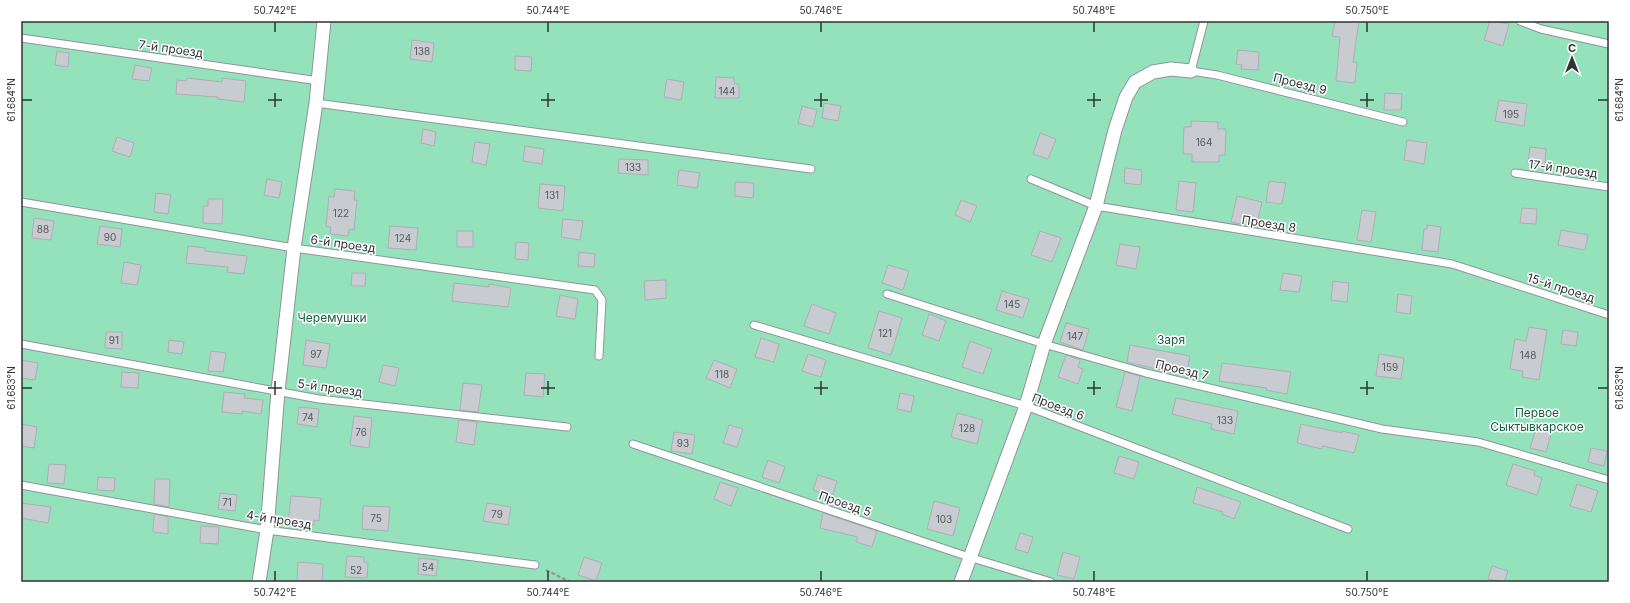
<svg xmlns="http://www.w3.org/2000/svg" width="1630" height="603" font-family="Inter,sans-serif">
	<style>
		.green { fill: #93e2bb }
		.building { fill: #c8cbcf; stroke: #acafb4 }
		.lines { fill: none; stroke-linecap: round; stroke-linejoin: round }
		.service-casing { stroke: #8f9497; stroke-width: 9 }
		.minor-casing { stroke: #8f9497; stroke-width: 15 }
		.path { stroke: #94999b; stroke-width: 2.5; stroke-dasharray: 4 2; stroke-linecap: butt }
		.service { stroke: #fff; stroke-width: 7 }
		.minor { stroke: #fff; stroke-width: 13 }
		.ticks { fill: none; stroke: #303233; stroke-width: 1.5 }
		.labels { text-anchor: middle; stroke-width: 3; stroke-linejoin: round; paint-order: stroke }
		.number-label { font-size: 10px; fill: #56585a }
		.street-label { font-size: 12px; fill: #303233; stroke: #fff }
		.park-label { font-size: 12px; fill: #175d41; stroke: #fff }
		.neatline { fill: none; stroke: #303233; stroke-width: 1.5 }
		.ticks-label { font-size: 10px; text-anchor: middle; fill: #303233 }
	</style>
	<rect width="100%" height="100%" fill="#f3f9fc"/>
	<!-- green -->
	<rect class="green" x="21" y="21" width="1588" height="561"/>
	<!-- building -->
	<g class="building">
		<path d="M1335 21H1359L1353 62 1357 63 1355 83 1336 81 1340 37 1332 36Z"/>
		<path d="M1490 21 1509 24 1503 46 1484 40Z"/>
		<path d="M412 40 434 43 432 62 410 59Z"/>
		<path d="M1238 50 1259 52 1258 70 1241 69 1242 65 1236 64Z"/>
		<path d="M57 51 69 53 68 67 55 65Z"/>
		<path d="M515 56 532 57 531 71 515 70Z"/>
		<path d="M135 65 152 68 149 81 132 79Z"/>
		<path d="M716 77 734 78V84H739V98H715Z"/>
		<path d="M187 78 222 82V78L246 81 244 102 218 99V97L176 94 177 80 186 81Z"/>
		<path d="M667 79 684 82 681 100 664 97Z"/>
		<path d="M1385 93 1402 94 1401 110H1384Z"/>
		<path d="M1499 100 1527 104 1524 126 1495 121Z"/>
		<path d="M824 103 841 106 838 121 822 118Z"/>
		<path d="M802 106 817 110 813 127 798 123Z"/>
		<path d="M1191 121 1218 122V129H1226L1225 155H1219V162H1192V154H1183L1184 127H1191Z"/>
		<path d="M423 129 436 132 434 146 421 143Z"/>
		<path d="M1040 133 1056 139 1048 159 1033 154Z"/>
		<path d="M117 137 134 143 130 157 112 151Z"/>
		<path d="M1407 140 1427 143 1424 164 1404 160Z"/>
		<path d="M475 142 490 144 486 165 472 162Z"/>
		<path d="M525 146 544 149 542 164 523 161Z"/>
		<path d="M1530 147 1546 149 1545 165 1528 162Z"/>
		<path d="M619 159 648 160V175L618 173Z"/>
		<path d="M1125 168 1142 170 1141 185 1124 183Z"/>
		<path d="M679 170 700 173 697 188 677 185Z"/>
		<path d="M267 179 282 182 279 198 264 195Z"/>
		<path d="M1179 181 1196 183 1193 212 1176 210Z"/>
		<path d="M1269 181 1286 183 1282 204 1266 202Z"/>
		<path d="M735 182 754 183 753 198 735 196Z"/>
		<path d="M540 184 565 186 563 211 538 208Z"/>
		<path d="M335 189 355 191 354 200H357L354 230 349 229 348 236 330 234 331 227 326 226 329 196 334 197Z"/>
		<path d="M156 193 171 195 168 214 154 212Z"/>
		<path d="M1237 196 1262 202 1256 227 1231 222Z"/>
		<path d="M208 199H223L222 224 203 223V206H208Z"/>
		<path d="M961 200 977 206 970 222 955 215Z"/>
		<path d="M1522 208 1537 209 1536 224 1520 223Z"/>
		<path d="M1362 210 1376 212 1371 242 1357 240Z"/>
		<path d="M34 218 54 221 51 240 32 238Z"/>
		<path d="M563 219 583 221 580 240 561 237Z"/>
		<path d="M1427 225 1441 227 1438 252 1422 250 1424 229H1427Z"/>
		<path d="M100 226 122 229 120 247 97 244Z"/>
		<path d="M390 226 418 228 416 250 388 248Z"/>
		<path d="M1561 230 1588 235 1585 250 1558 245Z"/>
		<rect x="457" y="231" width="16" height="16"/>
		<path d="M1040 231 1061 238 1052 262 1031 255Z"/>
		<path d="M516 242 529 243 528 260 515 259Z"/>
		<path d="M1120 244 1140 247 1136 269 1116 265Z"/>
		<path d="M188 246 205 248V251L247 256 244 274 227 272 228 267 186 263Z"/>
		<path d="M579 252 595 254 594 267 578 266Z"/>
		<path d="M124 262 141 265 137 285 121 283Z"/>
		<path d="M888 265 909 271 903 290 882 283Z"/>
		<path d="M352 273H366L365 286H351Z"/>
		<path d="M1283 273 1302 276 1299 292 1280 290Z"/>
		<path d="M666 280V298L645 300 644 281Z"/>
		<path d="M1333 281 1349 283 1347 302 1331 300Z"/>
		<path d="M454 283 489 287V284L511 288 508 307 452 301Z"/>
		<path d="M1002 291 1029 299 1023 318 996 310Z"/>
		<path d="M1398 294 1412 296 1410 314 1396 312Z"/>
		<path d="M560 295 578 299 575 319 556 316Z"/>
		<path d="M812 304 836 313 829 334 804 326Z"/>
		<path d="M879 311 902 318 891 355 868 348Z"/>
		<path d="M929 314 946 321 939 341 922 335Z"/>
		<path d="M1066 323 1089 329 1083 350 1060 342Z"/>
		<path d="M1529 327 1547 330 1539 380 1522 377 1523 371 1510 369 1515 339 1526 341Z"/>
		<path d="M1563 330 1578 332 1576 346 1561 344Z"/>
		<path d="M106 332H122V349L105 348Z"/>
		<path d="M761 338 779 344 774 362 755 357Z"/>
		<path d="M169 340 184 342 182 354 168 352Z"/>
		<path d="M306 340 330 344 326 368 303 365Z"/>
		<path d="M970 341 992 349 983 374 962 367Z"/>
		<path d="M1130 345 1190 356 1186 376 1127 362Z"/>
		<path d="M211 351 226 353 223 372 208 371Z"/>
		<path d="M808 354 826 360 821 377 802 371Z"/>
		<path d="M1379 354 1404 358 1401 379 1376 376Z"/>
		<path d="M1066 355 1080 360 1078 367 1083 369 1078 384 1058 377Z"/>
		<path d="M21 360 38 363 35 380 21 378Z"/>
		<path d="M714 360 737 369 730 388 706 378Z"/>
		<path d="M1222 363 1291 372 1287 394 1266 390 1267 388 1219 381Z"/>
		<path d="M383 365 399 368 395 386 379 382Z"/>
		<path d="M122 372 139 373 138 388 121 387Z"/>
		<path d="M1125 372 1140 376 1132 411 1116 407Z"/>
		<path d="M526 373 545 374 543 397 524 395Z"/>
		<path d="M463 383 482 385 478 412 460 410Z"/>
		<path d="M224 392 245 394 244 398 263 400 261 414 242 411V414L222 412Z"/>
		<path d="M900 393 914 396 911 412 897 409Z"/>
		<path d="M1176 398 1238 411 1234 434 1211 429 1212 424 1172 414Z"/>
		<path d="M299 407 319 409 317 427 297 424Z"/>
		<path d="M957 413 983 420 977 444 951 437Z"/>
		<path d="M354 416 372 418 369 448 350 445Z"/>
		<path d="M459 420 477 422 474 445 456 442Z"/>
		<path d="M21 424 37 427 34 448 21 446Z"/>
		<path d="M1301 424 1342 433V431L1359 435 1354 453 1323 446 1322 449 1297 443Z"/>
		<path d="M729 425 743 429 737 447 723 443Z"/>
		<path d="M1536 429 1551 434 1546 452 1530 448Z"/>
		<path d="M674 432 695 435 692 454 671 451Z"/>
		<path d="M1591 448 1607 451 1604 466 1588 462Z"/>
		<path d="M1119 456 1139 462 1134 479 1114 473Z"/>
		<path d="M768 460 785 467 779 483 762 477Z"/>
		<path d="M49 464 66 465 64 484 47 483Z"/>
		<path d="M1513 464 1535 471 1534 475 1542 478 1537 495 1506 485Z"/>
		<path d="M818 475 837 481 832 497 813 490Z"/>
		<path d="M98 477 115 478 114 491 97 490Z"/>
		<path d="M155 479H170L169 507 154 504Z"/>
		<path d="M720 482 738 488 731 506 714 499Z"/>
		<path d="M1577 484 1598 491 1591 512 1570 506Z"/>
		<path d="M1197 487 1241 502 1234 519 1222 514 1223 512 1193 503Z"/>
		<path d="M220 493 237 495 235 511 218 509Z"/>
		<path d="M291 496 321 498 319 521 314 520V525L288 523Z"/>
		<path d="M934 501 960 508 953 536 927 529Z"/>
		<path d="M21 503 51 507 48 523 21 518Z"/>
		<path d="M487 503 511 507 508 525 483 521Z"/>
		<path d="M363 506 390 507 388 531 362 529Z"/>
		<path d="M823 513 877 531 872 547 856 542 858 537 820 528Z"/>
		<path d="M154 514 168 517V534L153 532Z"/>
		<path d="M201 526 219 527 218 544 200 543Z"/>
		<path d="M1020 533 1033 537 1028 553 1015 549Z"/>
		<path d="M1063 552 1080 557 1074 579 1057 575Z"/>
		<path d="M347 556 364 557V562L368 563 367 578 345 577Z"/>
		<path d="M584 557 602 563 596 581 578 575Z"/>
		<path d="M419 558 438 560 436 576 418 574Z"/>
		<path d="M298 562 323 564 322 582H297Z"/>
		<path d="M1492 566 1508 571 1504 582 1488 579Z"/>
	</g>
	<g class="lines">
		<!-- service casing -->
		<g class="service-casing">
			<g id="service">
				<path d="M1204 21 1191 71 1217 75 1403 122"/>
				<path d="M1520 21 1541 29 1609 44"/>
				<path d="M21 38 319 81"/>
				<path d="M316 103 811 169"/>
				<path d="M1515 173 1609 187"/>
				<path d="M1031 179 1096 206 1452 264 1609 315"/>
				<path d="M21 202 294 248 595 290 602 300 599 356"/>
				<path d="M887 294 1044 344 1146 373 1382 429 1478 442 1609 480"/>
				<path d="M754 325 1026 406 1348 529"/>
				<path d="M21 344 319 399 567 427"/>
				<path d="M633 444 969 557 1051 582"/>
				<path d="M21 485 267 530 535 565"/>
			</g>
		</g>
		<!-- minor casing -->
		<g class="minor-casing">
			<g id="minor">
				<path d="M259 582 267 530 278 391 294 248 316 103 324 21"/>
				<path d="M961 582 1026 406 1044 344 1096 206 1115 130 1126 97 1135 82 1153 72 1171 69 1191 71"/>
			</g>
		</g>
		<!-- path -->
		<path class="path" d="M546 570 570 582"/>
		<!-- service -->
		<use href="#service" class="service"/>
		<!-- minor -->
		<use href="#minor" class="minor"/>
	</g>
	<!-- ticks -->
	<path class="ticks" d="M275 22V32M548 22V32M821 22V32M1094 22V32M1367 22V32M275 93V107M548 93V107M821 93V107M1094 93V107M1367 93V107M22 100H32M268 100H282M541 100H555M814 100H828M1087 100H1101M1360 100H1374M1598 100H1608M275 381V395M548 381V395M821 381V395M1094 381V395M1367 381V395M22 388H32M268 388H282M541 388H555M814 388H828M1087 388H1101M1360 388H1374M1598 388H1608M275 571V581M548 571V581M821 571V581M1094 571V581M1367 571V581"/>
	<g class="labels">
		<!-- number labels -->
		<g class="number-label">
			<text x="422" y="55">138</text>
			<text x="727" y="95">144</text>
			<text x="1511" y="118">195</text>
			<text x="1204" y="146">164</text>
			<text x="633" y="171">133</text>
			<text x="552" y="199">131</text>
			<text x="341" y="217">122</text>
			<text x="43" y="233">88</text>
			<text x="110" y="241">90</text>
			<text x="403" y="242">124</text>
			<text x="1012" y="308">145</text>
			<text x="885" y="337">121</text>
			<text x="1075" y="340">147</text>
			<text x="114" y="344">91</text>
			<text x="316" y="358">97</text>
			<text x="1528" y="359">148</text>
			<text x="1390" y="371">159</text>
			<text x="722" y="378">118</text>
			<text x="308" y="421">74</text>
			<text x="1225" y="424">133</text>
			<text x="967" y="432">128</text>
			<text x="361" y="436">76</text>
			<text x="683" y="447">93</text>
			<text x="227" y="506">71</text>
			<text x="497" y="518">79</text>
			<text x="376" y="522">75</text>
			<text x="944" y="523">103</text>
			<text x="428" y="571">54</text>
			<text x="356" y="574">52</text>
		</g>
		<!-- street labels -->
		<g class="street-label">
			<text transform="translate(171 49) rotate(8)" y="4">7-й проезд</text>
			<text transform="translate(1300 84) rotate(14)" y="4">Проезд 9</text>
			<text transform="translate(1563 169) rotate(8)" y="4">17-й проезд</text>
			<text transform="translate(1269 224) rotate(9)" y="4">Проезд 8</text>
			<text transform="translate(343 244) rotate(8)" y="4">6-й проезд</text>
			<text transform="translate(1561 288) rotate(18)" y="4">15-й проезд</text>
			<text transform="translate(1182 370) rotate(13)" y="4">Проезд 7</text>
			<text transform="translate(330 388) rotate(8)" y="4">5-й проезд</text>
			<text transform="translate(1058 407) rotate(21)" y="4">Проезд 6</text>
			<text transform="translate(845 504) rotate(19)" y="4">Проезд 5</text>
			<text transform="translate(279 520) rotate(9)" y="4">4-й проезд</text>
		</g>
		<!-- park labels -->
		<g class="park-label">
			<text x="332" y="322">Черемушки</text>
			<text x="1171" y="344">Заря</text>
			<text x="1537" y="417">Первое<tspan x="1537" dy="14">Сыктывкарское</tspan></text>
		</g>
	</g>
	<!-- border -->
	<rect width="1630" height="603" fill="none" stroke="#ffffff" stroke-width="44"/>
	<!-- north arrow -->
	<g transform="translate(1572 58)" stroke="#ffffff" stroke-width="3" paint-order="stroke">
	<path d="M0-3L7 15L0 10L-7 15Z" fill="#303233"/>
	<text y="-6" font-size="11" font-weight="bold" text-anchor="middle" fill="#303233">С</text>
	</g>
	<rect x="22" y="22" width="1586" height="559" class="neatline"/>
	<g class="ticks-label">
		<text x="275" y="14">50.742°E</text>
		<text x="548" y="14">50.744°E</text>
		<text x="821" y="14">50.746°E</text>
		<text x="1094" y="14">50.748°E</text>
		<text x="1367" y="14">50.750°E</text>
		<text transform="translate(11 100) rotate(-90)" y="4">61.684°N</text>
		<text transform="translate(1619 100) rotate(-90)" y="4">61.684°N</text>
		<text transform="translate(11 388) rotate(-90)" y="4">61.683°N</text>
		<text transform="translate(1619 388) rotate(-90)" y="4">61.683°N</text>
		<text x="275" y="596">50.742°E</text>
		<text x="548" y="596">50.744°E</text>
		<text x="821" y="596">50.746°E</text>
		<text x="1094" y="596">50.748°E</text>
		<text x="1367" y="596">50.750°E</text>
	</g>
</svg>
